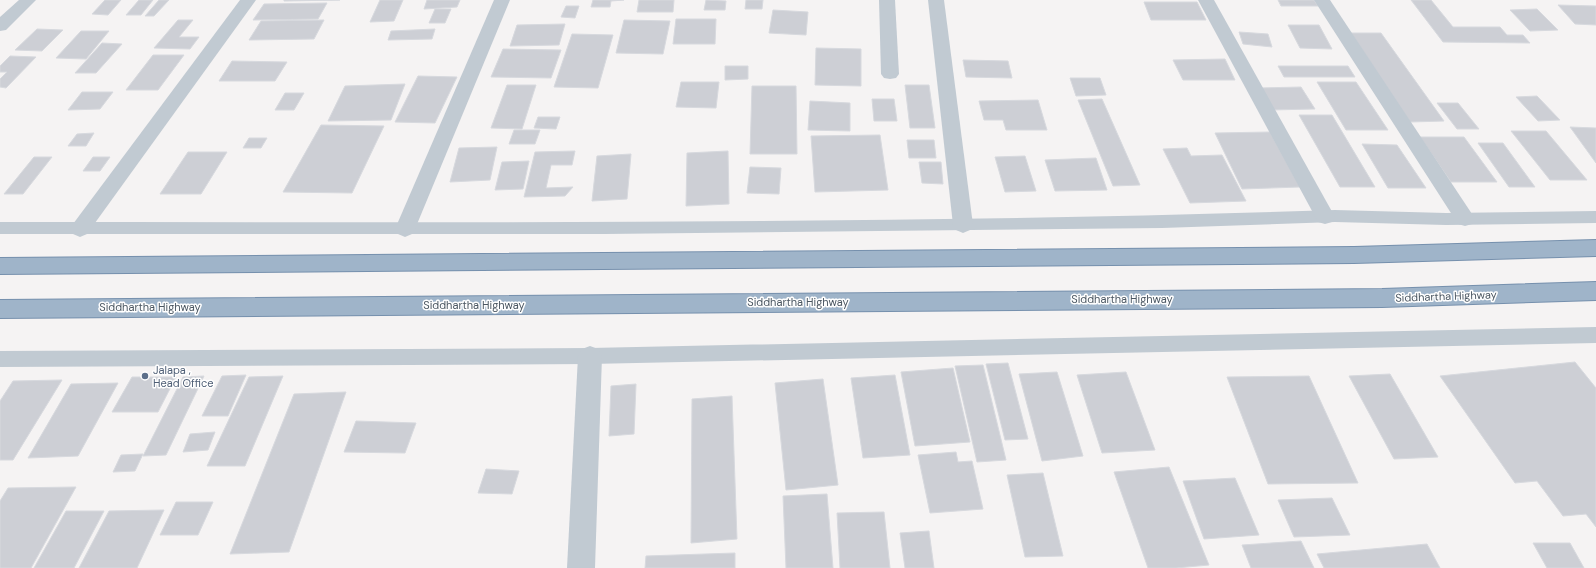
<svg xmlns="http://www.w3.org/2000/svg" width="1596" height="568" font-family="'DM Sans',sans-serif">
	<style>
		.building { fill: #cdcfd5; stroke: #d7d9de }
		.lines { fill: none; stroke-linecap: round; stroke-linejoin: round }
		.trunk-casing { stroke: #7690ad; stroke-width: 2 }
		.service { fill: #c1cad2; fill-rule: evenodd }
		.minor { fill: #c1cad2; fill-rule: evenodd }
		.trunk { fill: #9fb4c9; fill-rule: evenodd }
		.service-dot { fill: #5c6f8a; stroke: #fff; stroke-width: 1.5 }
		.labels { text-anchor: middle; stroke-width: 3; stroke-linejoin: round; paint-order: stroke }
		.street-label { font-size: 11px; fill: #4a5661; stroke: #fff }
		.service-label { font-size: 11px; fill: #4e5e75; stroke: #fff; text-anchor: start }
	</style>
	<rect width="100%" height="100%" fill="#f5f3f3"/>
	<!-- building -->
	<g class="building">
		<path d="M105 0H121L108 15 92 14Z"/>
		<path d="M139 0H153L141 15H126Z"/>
		<path d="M159 0H169L154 16H145Z"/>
		<path d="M284 0H340L284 1Z"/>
		<path d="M380 0H403L394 21 370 22Z"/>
		<path d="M427 0H460L457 7 424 9Z"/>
		<path d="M593 0H624L611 1 610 7H591Z"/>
		<path d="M639 0H674L673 12H637Z"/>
		<path d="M706 0 726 1 725 10H704Z"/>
		<path d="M746 0H763L762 9H745Z"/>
		<path d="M1278 0H1314L1318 6H1281Z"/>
		<path d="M1411 0H1431L1453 27H1500L1507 35H1523L1530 43 1443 42Z"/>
		<path d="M1144 2H1197L1206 20H1151Z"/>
		<path d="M327 3 318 19 253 20 264 4Z"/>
		<path d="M1558 5 1596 6V25L1575 24Z"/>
		<path d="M566 6H579L575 18 561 17Z"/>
		<path d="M435 9H451L445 23H429Z"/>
		<path d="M1537 9 1558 30 1530 31 1510 10Z"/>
		<path d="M773 10 808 12 806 35 769 33Z"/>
		<path d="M676 19H716L715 44H673Z"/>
		<path d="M178 20H193L179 37H199L190 49 154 48Z"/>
		<path d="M324 20 314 39 249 40 261 21Z"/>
		<path d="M624 20 670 21 663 54 616 53Z"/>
		<path d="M565 24 559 45 510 46 517 25Z"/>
		<path d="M1288 25H1319L1332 49 1300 48Z"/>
		<path d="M37 29 63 30 42 51 15 50Z"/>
		<path d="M435 29 432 39 388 40 391 31Z"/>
		<path d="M81 31H109L86 59 56 58Z"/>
		<path d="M1239 32 1268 34 1272 47 1243 44Z"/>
		<path d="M1351 33H1381L1444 121 1410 122Z"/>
		<path d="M572 34 613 35 598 88 554 87Z"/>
		<path d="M102 43 122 44 96 73H75Z"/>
		<path d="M816 48 861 49V86L815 85Z"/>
		<path d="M503 49 561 50 551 78 491 77Z"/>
		<path d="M153 55H184L158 90H126Z"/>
		<path d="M10 56 36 57 6 88 0 87V79L7 72H0V66Z"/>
		<path d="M1225 59 1235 80H1183L1173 60Z"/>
		<path d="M963 60 1008 61 1012 78 966 77Z"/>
		<path d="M232 61 287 62 275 81H219Z"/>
		<path d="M725 66H748V79L725 80Z"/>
		<path d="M1278 66H1348L1355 77H1284Z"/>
		<path d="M418 76 457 77 435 123 395 122Z"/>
		<path d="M1070 78H1100L1106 95 1076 96Z"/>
		<path d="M681 82H719L716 108 676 107Z"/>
		<path d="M1317 82H1356L1388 130H1346Z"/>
		<path d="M405 84 391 120 328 121 345 86Z"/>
		<path d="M507 85H536L522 129 491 128Z"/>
		<path d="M905 85H929L935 128H910Z"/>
		<path d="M752 86H796L797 154H750Z"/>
		<path d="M1301 87 1315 109 1270 110 1258 88Z"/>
		<path d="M82 92H113L100 109 68 110Z"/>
		<path d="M285 93H304L294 110H275Z"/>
		<path d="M1537 96 1560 120 1538 121 1516 97Z"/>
		<path d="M872 99H894L897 121H874Z"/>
		<path d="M1102 99 1140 185 1113 186 1078 100Z"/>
		<path d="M1038 100 1047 130H1006L1003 120H984L979 101Z"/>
		<path d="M810 101 850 103V131L808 130Z"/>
		<path d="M1437 103H1458L1479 129H1457Z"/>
		<path d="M1299 115H1332L1375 187H1340Z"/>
		<path d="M538 117H560L556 129 534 128Z"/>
		<path d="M321 125 384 126 352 193 283 192Z"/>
		<path d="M1570 127 1596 128V163Z"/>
		<path d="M514 130H540L535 144H509Z"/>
		<path d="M1511 131H1546L1587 180H1550Z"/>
		<path d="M1270 132 1300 187 1242 189 1215 133Z"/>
		<path d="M94 133 86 146H68L77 134Z"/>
		<path d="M880 135 888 190 815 192 811 136Z"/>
		<path d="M1420 137H1464L1497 182H1451Z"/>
		<path d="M249 138H267L261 148H243Z"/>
		<path d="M907 140H934L936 158H909Z"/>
		<path d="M1478 143H1503L1535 187H1509Z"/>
		<path d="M1362 144 1397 145 1426 188H1388Z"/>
		<path d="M497 147 490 180 450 182 459 148Z"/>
		<path d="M1187 148 1191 156 1222 155 1246 201 1190 203 1163 149Z"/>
		<path d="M575 151 572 165H551L546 188 573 187 565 196 524 197 535 152Z"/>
		<path d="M728 151 729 204 686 206 687 153Z"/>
		<path d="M188 152H227L201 194H160Z"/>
		<path d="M631 154 627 199 592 201 597 156Z"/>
		<path d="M1025 156 1036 191 1005 192 995 157Z"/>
		<path d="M34 157H52L23 194H4Z"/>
		<path d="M93 157H110L100 171H83Z"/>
		<path d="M1096 158 1107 190 1055 191 1045 160Z"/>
		<path d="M529 161 523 189 495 190 502 162Z"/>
		<path d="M919 162H941L943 184 922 183Z"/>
		<path d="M750 167 781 168 779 194 747 193Z"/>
		<path d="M1575 362 1596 388V527L1586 514 1563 516 1537 481 1515 483 1440 376Z"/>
		<path d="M1008 363 1028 439 1005 440 986 364Z"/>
		<path d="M983 365 1006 460 977 462 955 366Z"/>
		<path d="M953 368 970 442 915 446 901 372Z"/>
		<path d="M1057 372 1083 456 1042 461 1019 374Z"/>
		<path d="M1126 372 1155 450 1102 453 1077 375Z"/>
		<path d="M1390 374 1438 457 1394 459 1349 376Z"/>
		<path d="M246 375 228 416H202L222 376Z"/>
		<path d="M895 375 910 455 863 458 851 378Z"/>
		<path d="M204 376 166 455 143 456 183 377Z"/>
		<path d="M283 376 245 466H207L249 377Z"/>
		<path d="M1309 376 1358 483 1268 484 1227 377Z"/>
		<path d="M132 377H176L158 412H112Z"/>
		<path d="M823 379 838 485 786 490 775 383Z"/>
		<path d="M62 380 13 460H0V401L13 381Z"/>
		<path d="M118 383 78 456 28 458 71 384Z"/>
		<path d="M636 384 634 434 609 436 611 386Z"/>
		<path d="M346 392 289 552 230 554 294 394Z"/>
		<path d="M732 396 737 539 691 543 692 399Z"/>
		<path d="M356 421 416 423 405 453 344 452Z"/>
		<path d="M215 432 208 450 183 452 190 434Z"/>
		<path d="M956 452 958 462 972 461 983 509 930 513 918 455Z"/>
		<path d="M143 454 135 471 113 472 121 455Z"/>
		<path d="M1169 467 1209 565 1176 568H1148L1114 472Z"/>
		<path d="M486 469 519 471 512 494 478 493Z"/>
		<path d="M1043 473 1063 556 1025 557 1007 475Z"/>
		<path d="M1235 478 1259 535 1204 539 1183 481Z"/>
		<path d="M76 487 31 568H0V501L8 488Z"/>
		<path d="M827 494 833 568H786L783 496Z"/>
		<path d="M1332 498 1350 535 1294 537 1278 500Z"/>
		<path d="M176 502H213L198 535H160Z"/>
		<path d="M164 510 137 568H79L109 511Z"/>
		<path d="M66 511H104L74 568H34Z"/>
		<path d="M884 512 890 568H840L837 513Z"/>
		<path d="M929 531 934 568H905L900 533Z"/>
		<path d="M1301 541 1314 568H1251L1242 545Z"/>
		<path d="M1533 543H1570L1584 568H1547Z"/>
		<path d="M1427 544 1440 568H1324L1317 554Z"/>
		<path d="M735 553V568H645L646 556Z"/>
	</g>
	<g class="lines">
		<!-- trunk casing -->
		<g class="trunk-casing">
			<g id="trunk">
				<path d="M1596 240V256L1354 263 0 274V258L1354 247Z"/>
				<path d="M1596 282V300L1382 307 0 318V300L1382 289Z"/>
			</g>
		</g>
		<!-- service -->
		<g class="service">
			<path d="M1335 210 1446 213 1596 211V223L1446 225 1335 222 1162 228 605 234H0V222C445 222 890 225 1335 210Z"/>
			<path d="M1596 327V343L590 364 0 367V351L590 348Z"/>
		</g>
		<!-- minor -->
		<g class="minor">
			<path d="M19 0H36L6 30 0 31V17Z"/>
			<path d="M240 0H256L87 234 80 237 73 234 70 229 73 224Z"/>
			<path d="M494 0H510L415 229 412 234 405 237 398 234 395 229Z"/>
			<path d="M879 0H895L899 74 896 78 890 79 884 78 881 74Z"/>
			<path d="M928 0H944L973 225 970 230 963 233 956 230 953 225Z"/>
			<path d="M1198 0H1214L1335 217 1332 222 1325 224 1318 222Z"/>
			<path d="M1314 0H1330L1472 214 1475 219 1472 224 1465 226 1458 224Z"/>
			<path d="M590 346 598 349 602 356 595 568H567L578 356 582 349Z"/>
		</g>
		<!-- trunk -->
		<use href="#trunk" class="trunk"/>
	</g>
	<!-- markers -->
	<circle class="service-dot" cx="145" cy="376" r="4"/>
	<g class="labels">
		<!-- street labels -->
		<g class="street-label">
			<text transform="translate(1446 296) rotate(-2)" y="4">Siddhartha Highway</text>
			<text x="1122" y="303">Siddhartha Highway</text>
			<text x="798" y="306">Siddhartha Highway</text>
			<text x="474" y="309">Siddhartha Highway</text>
			<text x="150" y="311">Siddhartha Highway</text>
		</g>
		<!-- service labels -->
		<g class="service-label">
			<text x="153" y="374">Jalapa ,<tspan x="153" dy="13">Head Office</tspan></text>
		</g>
	</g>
</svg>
